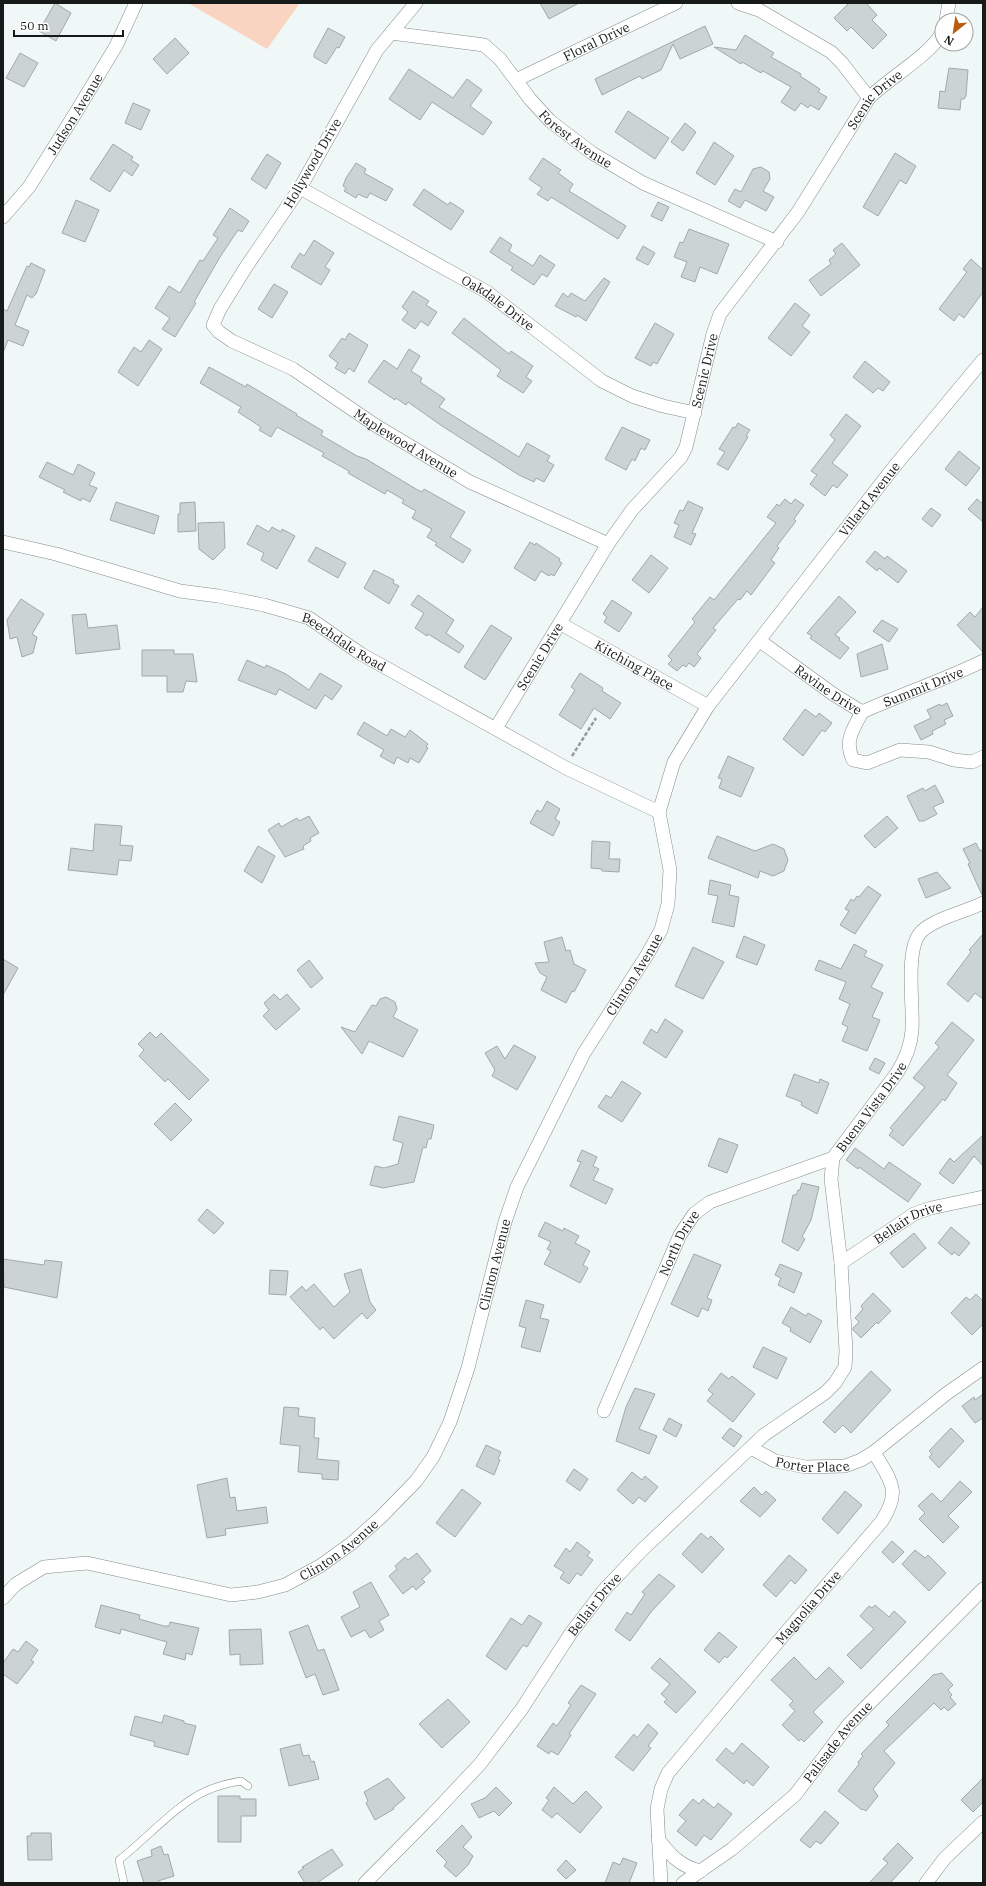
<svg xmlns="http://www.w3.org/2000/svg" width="986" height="1886" font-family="'IBM Plex Serif',serif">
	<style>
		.green { fill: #f9d5c1 }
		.building { fill: #cbd3d3; stroke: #a1aaa9 }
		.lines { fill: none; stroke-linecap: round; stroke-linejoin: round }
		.lane-casing { stroke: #848c8c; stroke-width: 8 }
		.street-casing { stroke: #848c8c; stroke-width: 14 }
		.path { stroke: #959c9b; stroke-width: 2.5; stroke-dasharray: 4 2; stroke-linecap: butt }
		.lane { stroke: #fff; stroke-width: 7 }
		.street { stroke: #fff; stroke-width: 13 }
		.labels { text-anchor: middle; stroke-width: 4; stroke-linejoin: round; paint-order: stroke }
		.street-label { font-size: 13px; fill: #161a19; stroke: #fff }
	</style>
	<rect width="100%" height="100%" fill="#eff8f7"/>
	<!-- green -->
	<path class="green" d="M188 3H300L267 49Z"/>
	<!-- building -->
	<g class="building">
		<path d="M55 3 71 13 56 41 39 31Z"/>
		<path d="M540 3H579L549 19Z"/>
		<path d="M849 3H866L877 15 872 20 887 35 873 49 851 27 847 31 834 18Z"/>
		<path d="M705 26 713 44 680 59 673 44 661 70 642 79 640 76 602 95 595 79Z"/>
		<path d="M328 28 345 37 339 48 337 47 326 64 314 57V54Z"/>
		<path d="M745 35 774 53 771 57 801 74 800 76 820 89 818 92 827 97 819 110 810 105 808 108 801 103 795 111 781 102 791 87 763 71 761 73 742 62 741 64 714 47 736 50Z"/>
		<path d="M175 38 189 53 167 74 153 59Z"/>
		<path d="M20 53 38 63 24 87 6 78Z"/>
		<path d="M949 68 968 70 966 96 964 99H961L960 110 938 108 940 91 945 92Z"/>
		<path d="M409 69 453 98 467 79 482 90 470 106 492 122 483 135 432 102 420 120 389 99Z"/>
		<path d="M133 103 150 110 141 130 125 123Z"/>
		<path d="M628 111 669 138 655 159 615 132Z"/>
		<path d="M685 123 696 132 683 151 671 142Z"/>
		<path d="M714 142 734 156 715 185 696 173Z"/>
		<path d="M113 144 133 157 131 160 139 165 132 176 124 170 110 192 90 179Z"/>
		<path d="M895 153 916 166 906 184 900 180 878 216 863 207Z"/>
		<path d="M267 154 281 163 266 189 251 179Z"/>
		<path d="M543 158 561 170 558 173 573 184 569 191 626 226 618 239 551 197 548 201 537 194 542 188 529 179Z"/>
		<path d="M356 163 366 169 364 173 393 189 386 201 370 193 367 198 358 194 356 198 344 191 346 188 343 186 346 178Z"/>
		<path d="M761 167 769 172 770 179 763 191 774 197 766 211 745 200 740 208 728 201 735 189 741 192 753 169Z"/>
		<path d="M424 189 448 205 450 202 464 211 451 230 413 205Z"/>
		<path d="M76 200 99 210 85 242 62 233Z"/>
		<path d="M658 202 669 207 662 221 651 216Z"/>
		<path d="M230 208 249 221 242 232 238 230 220 257 194 302 196 303 175 337 162 329 170 318 155 308 169 286 180 293 200 260 203 261 218 238 213 235Z"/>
		<path d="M689 229 729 244 717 274 700 267 695 282 681 277 687 262 674 257 680 242 683 243Z"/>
		<path d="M500 237 512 245 509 251 533 266 540 255 555 265 547 277 542 274 534 285 511 270 513 267 490 252Z"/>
		<path d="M314 240 334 253 325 267 330 270 321 285 291 267 300 253 304 256Z"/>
		<path d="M842 243 860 265 821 296 809 280 831 264 829 260 836 254 833 250Z"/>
		<path d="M643 246 655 253 648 265 636 259Z"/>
		<path d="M971 259 983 270V292L964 318 959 314 954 321 939 309 967 272 963 269Z"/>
		<path d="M31 263 45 270 36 294 32 298 27 295 15 325 29 331 23 346 8 340 3 353V309L7 311 27 266 29 267Z"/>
		<path d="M604 278 610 282 586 321 577 315 576 317 555 306 563 293 568 297 571 293 585 301Z"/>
		<path d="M274 284 288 292 272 318 258 309Z"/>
		<path d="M413 291 429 301 426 305 437 312 428 326 421 321 415 329 402 320 408 312 402 307Z"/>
		<path d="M795 303 810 315 802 326 810 332 791 356 768 338Z"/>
		<path d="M464 318 509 354 511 351 533 366 526 377 532 381 523 393 497 376 501 370 452 333Z"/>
		<path d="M655 323 674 334 657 364 653 362 651 366 635 358Z"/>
		<path d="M349 333 368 345 354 372 349 368 345 374 335 368 338 363 329 356 342 338 345 340Z"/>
		<path d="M149 340 162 349 138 386 118 372 134 347 141 352Z"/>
		<path d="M409 349 420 356 411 371 422 378 420 382 445 399 439 407 519 457 527 443 550 456 547 461 554 465 544 482 536 478 534 482 519 475 442 426 408 402 406 405 396 398 395 400 368 382 384 360 397 369Z"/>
		<path d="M865 361 890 382 883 391 878 388 873 393 853 377Z"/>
		<path d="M209 367 246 387 247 384 297 414 296 415 323 431 321 435 357 456 366 459 416 489 422 492 424 489 465 512 450 537 471 550 463 563 435 545 437 543 427 537 432 529 412 518 416 511 402 503 404 500 387 490 385 494 348 473 349 471 322 456 324 453 277 427 271 437 259 430 261 427 238 412 241 407 200 383Z"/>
		<path d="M846 414 861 426 832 463 848 475 837 488 833 485 825 496 810 484 817 475 811 471 835 440 830 435Z"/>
		<path d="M738 423 750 430 746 436 748 437 728 470 717 464 725 452 719 449 733 427 735 428Z"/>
		<path d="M622 427 650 440 645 450 641 448 635 461 632 459 626 470 605 459Z"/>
		<path d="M959 451 980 468 966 486 945 469Z"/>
		<path d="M47 462 73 475 78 464 95 473 89 485 97 488 90 502 82 498 81 501 63 492 65 490 39 477Z"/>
		<path d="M785 499 791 504 795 499 804 505 794 519 796 521 777 546 779 548 771 560 775 563 751 595 747 591 740 600 738 599 713 628 716 630 697 654 701 658 694 667 689 663 686 667 683 665 677 671 668 664 672 660 668 656 695 622 692 619 710 597 714 600 776 523 767 517 777 504 779 506Z"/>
		<path d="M977 499 983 504V522L968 509Z"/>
		<path d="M688 501 703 508 692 533 696 534 691 545 674 537 679 525 674 523 680 510 683 511Z"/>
		<path d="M116 502 159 516 154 534 110 520Z"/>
		<path d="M195 502 196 531 178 532V514H180V503Z"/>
		<path d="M931 508 941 515 932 527 922 519Z"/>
		<path d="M224 522 225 548 213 560 199 549 198 523Z"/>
		<path d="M257 525 269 532 272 527 281 532 282 529 295 536 277 569 261 560 264 553 247 544Z"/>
		<path d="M530 542 535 545 536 543 560 559 559 561 562 563 554 576 550 574 549 576 541 571 535 581 514 568Z"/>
		<path d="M316 547 346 563 338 578 308 561Z"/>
		<path d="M875 551 885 559 887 556 907 571 898 583 879 568 877 571 866 562Z"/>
		<path d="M651 555 668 568 649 593 632 580Z"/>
		<path d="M374 570 394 580 393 583 399 586 389 604 364 588Z"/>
		<path d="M418 595 454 620 446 633 464 646 459 653 428 634 427 636 415 628 424 613 411 605Z"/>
		<path d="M839 596 856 612 835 635 840 638 839 640 849 648 840 659 810 638 812 636 807 633Z"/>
		<path d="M21 599 44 614 32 634 37 637 33 653 22 657 17 637 10 639 7 620Z"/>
		<path d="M612 600 632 613 619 632 604 622 607 617 603 614Z"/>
		<path d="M983 607V652L957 625 970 612 975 617Z"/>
		<path d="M86 614 88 628 117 625 120 649 76 654 72 615Z"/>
		<path d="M882 620 898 629 889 642 873 631Z"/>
		<path d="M491 625 512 638 485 680 464 667Z"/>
		<path d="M882 644 888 669 861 677 857 654Z"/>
		<path d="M142 650H174V654H193L197 682 186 681 183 692H167V676H142Z"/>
		<path d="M247 660 265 668 266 665 286 674 309 690 320 673 342 686 332 700 325 695 316 709 279 689 276 695 238 680Z"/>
		<path d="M580 673 603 688 602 691 621 703 610 719 594 708 581 729 559 715 575 690 571 687Z"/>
		<path d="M947 703 953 716 944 720 946 724 932 731 933 734 921 740 914 726 931 718 927 710 940 704 941 706Z"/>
		<path d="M805 709 816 717 819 713 832 723 825 732 822 730 803 756 783 739Z"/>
		<path d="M364 722 387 736 391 729 405 737 410 730 428 744 426 747 428 748 419 763 410 758 408 763 397 757 394 764 380 756 384 750 357 734Z"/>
		<path d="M728 756 754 768 741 797 719 788 722 779 718 778Z"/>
		<path d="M935 785 944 802 933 807 937 814 924 821H919L907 796 923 788 925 791Z"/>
		<path d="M547 801 560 809 555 819 560 822 553 836 530 823 537 810 541 812Z"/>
		<path d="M309 816 319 833 310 838 311 841 303 846 304 849 285 857 268 830 279 823 281 827 297 818 299 821Z"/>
		<path d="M887 816 898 828 875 848 864 836Z"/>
		<path d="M95 824 122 826 120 845 133 846 131 861 119 860 117 875 68 870 71 848 93 851Z"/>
		<path d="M717 836 755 851 773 844 784 849 788 860 784 871 773 876 760 871 758 878 708 858Z"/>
		<path d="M592 841 610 842 609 859H620L619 872 602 871V869L591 868Z"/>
		<path d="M976 843 980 851 983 849 982 895 968 864 970 863 963 849Z"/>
		<path d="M258 846 275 856 262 883 244 871Z"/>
		<path d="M937 872 951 888 926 898 918 879Z"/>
		<path d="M710 880 731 885 729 895 739 897 734 927 712 922 718 896 708 894Z"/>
		<path d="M868 886 881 895 855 934 840 925 849 911 845 909 851 899 854 901 857 896 859 897Z"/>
		<path d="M983 934V999L975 993 968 1002 947 984 971 952 969 950Z"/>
		<path d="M744 936 765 945 757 965 736 957Z"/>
		<path d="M562 937 566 951 570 950 574 964 586 970 574 992 572 991 566 1003 541 990 547 977 540 973 535 963 549 962 544 942Z"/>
		<path d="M854 944 867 951 864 956 883 965 871 987 883 993 872 1017 880 1020 867 1051 842 1041 848 1027 842 1024 850 1004 839 999 846 982 815 970 819 960 841 969Z"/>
		<path d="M693 947 724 962 703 999 675 986Z"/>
		<path d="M3 959 18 968 3 995Z"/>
		<path d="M309 960 323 978 311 988 297 970Z"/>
		<path d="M274 994 280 1000 287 994 300 1009 276 1030 263 1016 269 1010 264 1003Z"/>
		<path d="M386 997 395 1002 397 1009 393 1017 418 1030 403 1057 369 1041 362 1054 341 1027 355 1032 372 1005 376 1006 380 999Z"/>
		<path d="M665 1019 683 1031 666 1058 643 1043 651 1029 657 1033Z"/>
		<path d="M952 1022 974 1040 947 1075 957 1083 945 1101 943 1099 903 1146 889 1135 893 1130 890 1128 925 1087 913 1078 939 1047 935 1043Z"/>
		<path d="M150 1032 156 1038 161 1033 209 1080 189 1100 168 1079 165 1082 139 1056 144 1050 138 1044Z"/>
		<path d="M514 1045 536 1057 517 1090 492 1076 495 1070 485 1053 497 1046 505 1059Z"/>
		<path d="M875 1058 885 1063 879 1074 869 1069Z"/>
		<path d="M794 1074 819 1083 820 1079 829 1083 817 1114 801 1105 802 1102 786 1096Z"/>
		<path d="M622 1081 641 1093 622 1122 598 1107 606 1095 611 1098Z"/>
		<path d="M175 1103 192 1120 171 1141 154 1124Z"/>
		<path d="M399 1116 434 1125 431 1139H428L426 1148 423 1147 414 1182 383 1188 370 1185 375 1166 384 1168 398 1164 403 1143 393 1140Z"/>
		<path d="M983 1135V1166L974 1156 953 1184 939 1173 950 1158 954 1162Z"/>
		<path d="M719 1138 738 1145 727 1173 708 1166Z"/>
		<path d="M855 1148 884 1169 889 1162 921 1184 908 1202 859 1167 858 1169 846 1160Z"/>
		<path d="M582 1150 597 1157 593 1166 599 1169 593 1180 613 1189 606 1204 570 1186 581 1162 577 1161Z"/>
		<path d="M802 1183 819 1187 811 1220 802 1237 805 1239 798 1251 782 1242 793 1195H796L798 1190H800Z"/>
		<path d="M207 1209 224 1223 214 1234 198 1220Z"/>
		<path d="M545 1222 563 1231 564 1228 579 1236 575 1243 590 1251 583 1265 588 1268 580 1283 544 1264 551 1251 547 1249 551 1242 538 1236Z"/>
		<path d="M951 1227 970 1243 959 1256 954 1252 952 1255 938 1243Z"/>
		<path d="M914 1233 926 1248 903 1268 890 1253Z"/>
		<path d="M694 1254 721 1265 707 1298 712 1300 708 1311 702 1308 698 1317 671 1304Z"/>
		<path d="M3 1259 44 1265 45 1260 62 1262 57 1298 4 1287Z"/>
		<path d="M780 1264 802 1273 794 1293 778 1285 781 1278 775 1275Z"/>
		<path d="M361 1269 370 1302 376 1310 367 1319 362 1313 334 1339 323 1327 320 1330 290 1297 302 1286 306 1291 314 1284 334 1307 350 1292 344 1274Z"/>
		<path d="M270 1270 288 1271 286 1295 269 1294Z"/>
		<path d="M873 1293 891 1311 878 1324 877 1322 861 1338 853 1330V1328L859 1322 855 1318 863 1309 861 1306Z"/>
		<path d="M976 1294 983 1301V1324L972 1335 951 1313 966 1297 970 1300Z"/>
		<path d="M526 1300 544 1305 540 1318 549 1320 540 1352 521 1347 526 1328 519 1326Z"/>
		<path d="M791 1307 806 1316 808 1313 822 1321 810 1343 790 1331 791 1328 782 1323Z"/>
		<path d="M763 1347 787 1358 777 1379 753 1367Z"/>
		<path d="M871 1371 891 1390 851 1433 843 1425 835 1433 823 1422Z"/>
		<path d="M721 1373 729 1379 732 1376 755 1394 733 1422 707 1401 713 1394 708 1390Z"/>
		<path d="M635 1388 655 1394 639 1429 657 1436 649 1454 616 1441 626 1407Z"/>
		<path d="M983 1394V1418L975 1423 962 1406 974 1397 975 1400Z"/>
		<path d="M284 1407 299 1408 298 1416 315 1418 314 1438H319L317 1459 339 1461 338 1480 322 1479V1474L298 1472 300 1446 280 1444Z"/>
		<path d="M669 1418 682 1425 676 1437 663 1430Z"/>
		<path d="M730 1428 742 1436 734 1447 722 1438Z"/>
		<path d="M951 1428 964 1441 939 1468 929 1457 932 1454 929 1451Z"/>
		<path d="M486 1445 501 1452 498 1459 500 1460 494 1475 476 1466Z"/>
		<path d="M574 1469 588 1479 580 1491 566 1481Z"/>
		<path d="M632 1472 642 1480 645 1476 658 1487 645 1502 639 1497 633 1504 617 1490Z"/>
		<path d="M227 1478 230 1498 235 1497 237 1511 266 1507 268 1523 225 1529 226 1535 207 1538 197 1485Z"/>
		<path d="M960 1481 972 1492 948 1516 959 1527 943 1543 919 1519 925 1513 918 1506 932 1493 941 1502Z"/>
		<path d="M754 1487 762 1495 766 1491 776 1500 760 1517 740 1501Z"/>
		<path d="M462 1489 481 1503 455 1537 436 1523Z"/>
		<path d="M845 1491 862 1505 838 1534 822 1519Z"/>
		<path d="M701 1533 708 1539 711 1536 724 1549 702 1573 682 1554Z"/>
		<path d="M892 1541 904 1552 893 1563 882 1552Z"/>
		<path d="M577 1542 590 1552 587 1556 593 1560 581 1576 577 1573 569 1584 560 1578 564 1572 554 1566 566 1548 570 1552Z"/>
		<path d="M915 1550 925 1558 928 1555 946 1573 929 1591 902 1564Z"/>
		<path d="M417 1553 431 1571 422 1579 425 1582 416 1590 413 1586 403 1594 389 1576 397 1569 395 1566 405 1557 408 1560Z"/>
		<path d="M789 1555 807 1570 795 1584 791 1580 776 1597 763 1585Z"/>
		<path d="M659 1574 675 1586 651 1612 630 1641 615 1630 627 1612 631 1615 645 1594 642 1592Z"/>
		<path d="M371 1582 389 1615 379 1621 384 1630 370 1638 365 1630 351 1637 341 1617 360 1607 353 1592Z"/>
		<path d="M101 1605 140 1615 139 1619 164 1626H169L170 1622 199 1628 192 1655 186 1653 185 1660 163 1654 167 1642 121 1629 120 1634 95 1627Z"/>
		<path d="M875 1605 889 1617 894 1611 906 1622 861 1669 847 1655 874 1629 860 1616 869 1606 872 1608Z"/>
		<path d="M529 1615 542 1623 527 1647 523 1645 506 1670 486 1656 511 1618 522 1625Z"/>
		<path d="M308 1625 318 1651 324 1649 339 1690 323 1695 315 1674 306 1678 289 1632Z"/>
		<path d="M261 1629 263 1664 240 1665V1654L230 1655 229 1630Z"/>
		<path d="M719 1632 737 1647 727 1658 725 1656 719 1663 704 1650Z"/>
		<path d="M26 1641 38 1650 31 1660 34 1662 17 1684 3 1674V1663L13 1649 18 1652Z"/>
		<path d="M794 1657 816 1680 829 1667 844 1682 813 1712 823 1722 804 1742 801 1739 799 1741 782 1725 795 1711 789 1705 793 1701 771 1680Z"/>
		<path d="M660 1658 696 1692 676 1713 664 1702 667 1699 661 1694 670 1684 651 1668Z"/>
		<path d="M942 1673 953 1685 948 1690 952 1695 950 1697 956 1704 948 1711 944 1707 941 1710 934 1703 884 1751 895 1763 873 1789 878 1796 866 1811 863 1809 862 1810 838 1791 859 1764 858 1762 863 1756 861 1754 889 1725 886 1722 933 1675Z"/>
		<path d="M581 1685 596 1694 569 1734 571 1735 558 1755 551 1751 549 1754 537 1746 553 1723 557 1726 571 1705 568 1703Z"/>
		<path d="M448 1699 470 1722 442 1748 419 1724Z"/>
		<path d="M164 1715 184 1721V1723L196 1726 188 1755 154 1746 155 1742 130 1735 135 1716 162 1723Z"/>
		<path d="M648 1724 658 1733 648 1746 651 1748 633 1771 615 1757 634 1734 637 1738Z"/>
		<path d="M742 1743 769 1767 753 1786 746 1780 744 1784 716 1760 726 1748 733 1754Z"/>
		<path d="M300 1744 303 1756 309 1755 311 1762 314 1761 319 1779 289 1786 280 1749Z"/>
		<path d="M388 1778 405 1798 393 1808 394 1809 375 1820 366 1803 368 1801 364 1792Z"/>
		<path d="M983 1778V1802L973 1812 961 1800Z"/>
		<path d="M496 1787 512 1803 499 1816 494 1811 479 1818 471 1804 485 1798Z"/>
		<path d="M554 1787 573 1804 586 1791 602 1807 580 1833 557 1813 552 1818 542 1810 549 1800 546 1798Z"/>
		<path d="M218 1796H240V1799H256V1816H241V1842H218Z"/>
		<path d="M693 1799 699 1804 703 1799 714 1808 718 1803 732 1814 711 1840 704 1835 696 1846 677 1831 686 1821 679 1815Z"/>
		<path d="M825 1811 839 1823 821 1844 816 1841 810 1848 800 1840Z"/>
		<path d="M462 1825 472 1837 463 1847 473 1856 468 1865 456 1877 444 1866 447 1862 436 1851Z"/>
		<path d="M31 1833H51L52 1860H28L27 1836H31Z"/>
		<path d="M898 1843 913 1858 890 1883H869L888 1863 883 1859Z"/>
		<path d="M161 1846 164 1855 168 1854 174 1876 158 1881 159 1883H144L137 1861 152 1856 151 1850Z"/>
		<path d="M332 1849 343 1865 317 1883H305L298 1872 304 1868 302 1867Z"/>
		<path d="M623 1858 637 1863 629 1883H605L613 1862 620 1865Z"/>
		<path d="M566 1860 576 1870 566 1879 557 1870Z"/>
	</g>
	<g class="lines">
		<!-- lane casing -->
		<g class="lane-casing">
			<path id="lane" d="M124 1883 119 1860C144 1841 178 1803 206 1791 217 1786 229 1783 241 1781L248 1786"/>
		</g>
		<!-- street casing -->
		<g class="street-casing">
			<g id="street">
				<path id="s1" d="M416 3 377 50 300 188 246 267 220 309 213 325 219 332 232 341 293 369 375 425 470 482 608 544"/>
				<path d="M738 3 759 10 831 52 842 63 869 98"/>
				<path d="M946 20 949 3"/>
				<path id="s2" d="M391 33 484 45 500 59 530 99 550 121 592 153 643 183 777 242"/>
				<path id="s3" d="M516 80 676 3"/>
				<path id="s4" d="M300 188 487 292 602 381 632 396 663 406 695 413"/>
				<path id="s5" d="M3 217 29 187 75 114 116 46 136 3"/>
				<path id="s6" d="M3 542 56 554 180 591 218 596 264 605 309 618 361 654 566 768 659 812"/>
				<path id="s7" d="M561 624 708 706"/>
				<path id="s8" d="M760 641 833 694 862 712"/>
				<path d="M862 712C853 730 844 740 853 760L867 763 900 750 929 752 954 760 972 762 983 757"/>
				<path id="s9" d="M862 712C902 694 944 680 983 661"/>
				<path id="s10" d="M496 728 608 544 632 510 681 457 686 447 713 334 720 314 798 212 869 98C889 78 929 56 942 33"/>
				<path id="s11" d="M841 1263 914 1214 931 1208 983 1197"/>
				<path id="s12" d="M604 1411 680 1235 694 1214 710 1202 833 1158"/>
				<path id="s13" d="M751 1448 775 1461 806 1467 845 1466 861 1460 874 1452"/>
				<path id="s14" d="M3 1598 16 1584 44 1567 87 1563 231 1595 258 1592 285 1585 320 1566 352 1543 381 1517 416 1481 433 1457 450 1422 468 1368 505 1222 517 1187 584 1053 647 955 661 930 668 904 670 870 659 812 674 762 708 706 894 467 983 360"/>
				<path d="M658 1839C670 1855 681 1867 701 1871"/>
				<path id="s15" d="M365 1883 433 1814 480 1764 521 1710 571 1633 604 1590 642 1550 764 1435 825 1393 835 1383 845 1367 846 1351 841 1263 831 1179 833 1158 897 1073C905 1060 911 1046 912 1030 914 1007 904 947 922 931 936 918 965 912 983 903"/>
				<path id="s16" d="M661 1883 657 1809 661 1789 668 1773 782 1637 882 1521C902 1489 890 1481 874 1452L946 1394 983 1368"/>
				<path id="s17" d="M683 1883 732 1849 795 1795 849 1724 983 1589"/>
				<path d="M926 1883 945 1858 983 1822"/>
			</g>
		</g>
		<!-- path -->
		<path class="path" d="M572 756 596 718"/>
		<!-- lane -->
		<use href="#lane" class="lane"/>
		<!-- street -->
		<use href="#street" class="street"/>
	</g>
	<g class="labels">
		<!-- street labels -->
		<g class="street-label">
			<text dy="5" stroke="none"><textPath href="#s3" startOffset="89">Floral Drive</textPath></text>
			<text dy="5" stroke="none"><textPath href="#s10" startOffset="743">Scenic Drive</textPath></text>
			<text dy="5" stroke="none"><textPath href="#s5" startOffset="126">Judson Avenue</textPath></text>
			<text dy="5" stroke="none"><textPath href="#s2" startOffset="226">Forest Avenue</textPath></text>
			<text transform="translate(312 163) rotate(-60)" y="5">Hollywood Drive</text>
			<text dy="5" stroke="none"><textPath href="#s4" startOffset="229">Oakdale Drive</textPath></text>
			<text dy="5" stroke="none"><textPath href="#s10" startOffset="419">Scenic Drive</textPath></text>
			<text dy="5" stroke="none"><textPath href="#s1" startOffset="609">Maplewood Avenue</textPath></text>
			<text dy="5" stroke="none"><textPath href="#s14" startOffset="1574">Villard Avenue</textPath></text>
			<text dy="5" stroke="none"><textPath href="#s6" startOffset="358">Beechdale Road</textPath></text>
			<text dy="5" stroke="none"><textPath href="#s10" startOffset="84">Scenic Drive</textPath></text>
			<text dy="5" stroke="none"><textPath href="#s7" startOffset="84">Kitching Place</textPath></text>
			<text dy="5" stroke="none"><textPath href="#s9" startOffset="66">Summit Drive</textPath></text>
			<text dy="5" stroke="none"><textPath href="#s8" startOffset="84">Ravine Drive</textPath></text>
			<text dy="5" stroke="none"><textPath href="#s14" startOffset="1022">Clinton Avenue</textPath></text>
			<text dy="5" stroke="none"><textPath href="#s15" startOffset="983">Buena Vista Drive</textPath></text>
			<text dy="5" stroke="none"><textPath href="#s11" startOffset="79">Bellair Drive</textPath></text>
			<text dy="5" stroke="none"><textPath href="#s12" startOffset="184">North Drive</textPath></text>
			<text dy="5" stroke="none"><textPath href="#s14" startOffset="698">Clinton Avenue</textPath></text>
			<text dy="5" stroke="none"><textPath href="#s13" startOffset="65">Porter Place</textPath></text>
			<text dy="5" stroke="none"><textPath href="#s14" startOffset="362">Clinton Avenue</textPath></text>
			<text dy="5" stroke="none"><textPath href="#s15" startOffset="362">Bellair Drive</textPath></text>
			<text dy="5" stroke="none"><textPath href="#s16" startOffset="329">Magnolia Drive</textPath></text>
			<text dy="5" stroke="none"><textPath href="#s17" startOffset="211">Palisade Avenue</textPath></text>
		</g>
	</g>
	<!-- border -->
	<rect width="986" height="1886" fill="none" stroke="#161a19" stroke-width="8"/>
	<!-- north arrow -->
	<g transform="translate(954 32) rotate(210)"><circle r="19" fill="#ffffff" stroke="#a2a3a3"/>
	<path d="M0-3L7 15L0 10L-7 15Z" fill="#ba5c11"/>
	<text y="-6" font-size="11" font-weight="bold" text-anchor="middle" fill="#161a19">N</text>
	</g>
	<!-- scale -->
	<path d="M14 30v6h109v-6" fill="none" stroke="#161a19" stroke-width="2"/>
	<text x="20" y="30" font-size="12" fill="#161a19" stroke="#ffffff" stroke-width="3" paint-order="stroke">50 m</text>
</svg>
